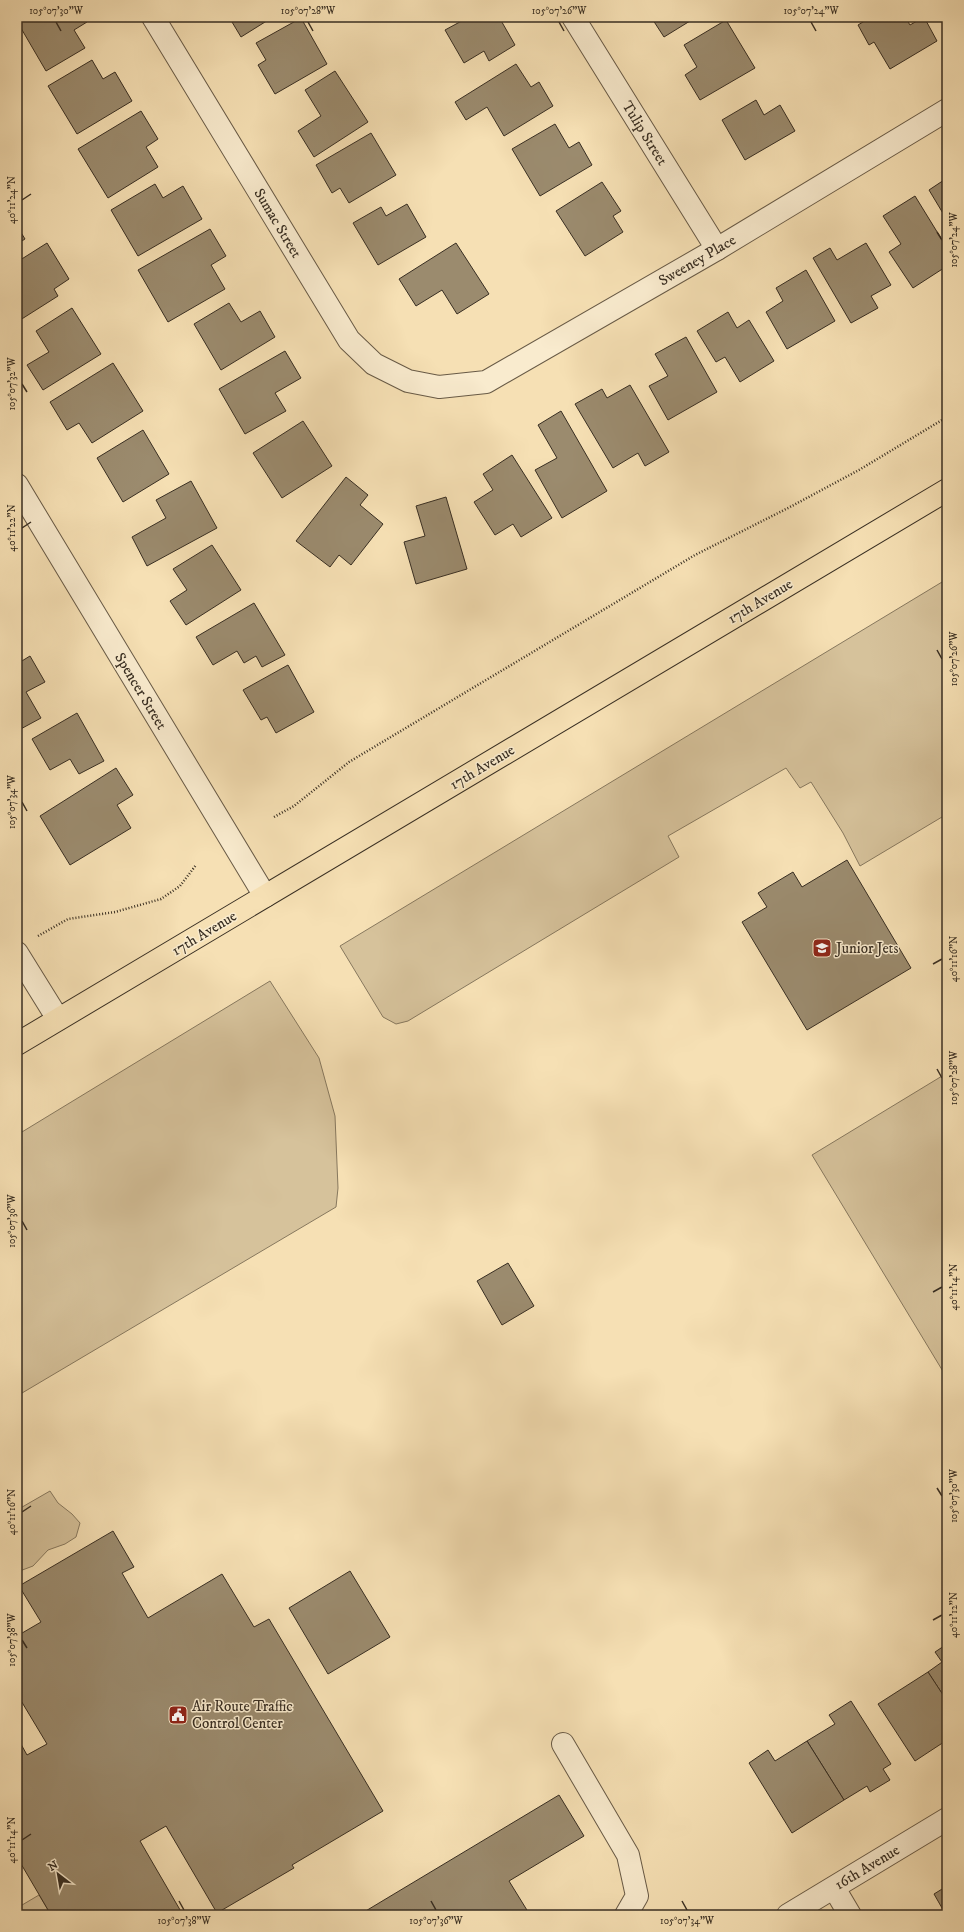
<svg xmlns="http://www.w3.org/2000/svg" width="964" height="1932" font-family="'IM FELL DW Pica',serif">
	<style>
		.green { fill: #d6c29b; stroke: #87785e }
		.building { fill: #9b8b6e; stroke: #382e22 }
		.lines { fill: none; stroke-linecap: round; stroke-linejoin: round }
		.minor-casing { stroke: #685a46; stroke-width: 24 }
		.major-casing { stroke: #382e22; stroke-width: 24 }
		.path { stroke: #382e22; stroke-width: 2.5; stroke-dasharray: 1 2; stroke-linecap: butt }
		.minor { stroke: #f9ebce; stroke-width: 22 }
		.major { stroke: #f6e0b4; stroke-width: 22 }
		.ticks { fill: none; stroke: #382e22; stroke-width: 1.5 }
		.labels { text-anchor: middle; stroke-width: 3; stroke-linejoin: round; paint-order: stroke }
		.street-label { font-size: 15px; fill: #382e22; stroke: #f9ebce }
		.poi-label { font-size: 15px; fill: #382e22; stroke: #f9ebce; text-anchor: start }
		.neatline { fill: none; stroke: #382e22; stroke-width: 1.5 }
		.ticks-label { font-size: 10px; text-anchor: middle; fill: #382e22 }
	</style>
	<rect width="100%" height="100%" fill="#f6e0b4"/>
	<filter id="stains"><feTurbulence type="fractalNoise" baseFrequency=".005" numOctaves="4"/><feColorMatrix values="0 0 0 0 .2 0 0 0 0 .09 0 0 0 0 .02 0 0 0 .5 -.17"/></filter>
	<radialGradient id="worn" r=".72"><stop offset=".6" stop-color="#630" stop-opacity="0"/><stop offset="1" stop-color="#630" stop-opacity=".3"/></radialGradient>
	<!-- green -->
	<g class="green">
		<path d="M947 579V814L860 866 843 833 811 782 800 788 786 768 668 836 679 857 408 1021 396 1024 383 1017 340 946Z"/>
		<path d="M270 981 319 1058 335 1116 338 1188 336 1207 17 1396V1135Z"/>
		<path d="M947 1073V1378L812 1155Z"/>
		<path d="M50 1491 58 1503 72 1514 80 1523 76 1537 65 1544 48 1550 33 1566 17 1572V1510Z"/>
		<path d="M39 1895 51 1915H17V1908Z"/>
	</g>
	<!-- building -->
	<g class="building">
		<path d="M28 17H84L87 22 74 30 85 48 46 71 18 23Z"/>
		<path d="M229 17H273L241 37Z"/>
		<path d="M469 17H499L515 45 489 61 484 51 464 63 445 30Z"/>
		<path d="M651 17H687L690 21 664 37Z"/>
		<path d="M871 17H905L910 25 924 17 937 41 890 69 874 42 869 45 858 25Z"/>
		<path d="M301 18 327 64 275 94 258 65 266 60 256 43Z"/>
		<path d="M726 20 755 68 700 100 685 75 697 67 684 45Z"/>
		<path d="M92 60 103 79 115 72 132 101 77 134 48 86Z"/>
		<path d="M516 64 531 87 539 82 553 106 504 136 487 107 466 120 455 102Z"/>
		<path d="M335 71 368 122 314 157 298 131 321 116 305 90Z"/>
		<path d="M756 100 764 115 780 105 795 131 745 160 722 120Z"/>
		<path d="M141 111 158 139 146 147 158 167 108 198 78 149Z"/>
		<path d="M555 124 569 148 579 142 592 165 540 196 512 149Z"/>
		<path d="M371 133 396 175 349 203 340 188 332 193 316 165Z"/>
		<path d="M947 178V220L929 190Z"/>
		<path d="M602 182 621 211 613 216 623 232 585 256 556 211Z"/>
		<path d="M155 184 163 198 183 186 202 219 138 256 111 210Z"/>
		<path d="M915 196 947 248V266L913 288 889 252 901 244 883 216Z"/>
		<path d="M407 204 426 237 378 265 353 223 381 207 386 216Z"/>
		<path d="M17 226 25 239 17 244Z"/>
		<path d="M210 229 226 256 211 265 225 289 168 322 138 270Z"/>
		<path d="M47 243 69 279 54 289 58 296 17 322V262Z"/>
		<path d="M456 243 489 294 457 314 442 290 416 306 399 279Z"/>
		<path d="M866 243 891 285 871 296 878 308 851 323 813 258 830 248 837 260Z"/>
		<path d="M806 270 835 321 787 349 766 312 783 301 776 288Z"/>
		<path d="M229 303 241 322 260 311 275 337 221 370 194 324Z"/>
		<path d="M72 308 101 354 43 390 27 365 49 352 36 331Z"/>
		<path d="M728 312 737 328 749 320 774 361 740 382 725 357 716 362 697 331Z"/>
		<path d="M686 337 717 392 668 420 649 386 668 376 655 354Z"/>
		<path d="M285 351 301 378 275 393 286 411 245 434 219 389Z"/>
		<path d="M113 363 143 411 92 443 79 423 67 430 50 402Z"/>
		<path d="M630 385 669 452 645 466 638 453 613 468 575 404 602 389 607 398Z"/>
		<path d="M561 411 607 491 562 518 535 470 557 458 538 425Z"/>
		<path d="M303 421 332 466 282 498 253 453Z"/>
		<path d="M143 430 169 474 123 502 97 458Z"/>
		<path d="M512 455 552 518 521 537 513 524 495 535 474 502 493 490 483 474Z"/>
		<path d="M346 477 368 495 360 505 383 524 351 565 339 555 330 567 296 541Z"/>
		<path d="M191 481 217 528 147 566 132 537 166 518 156 500Z"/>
		<path d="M446 497 467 569 416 584 404 542 425 536 416 506Z"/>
		<path d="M212 545 241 590 186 625 170 601 187 590 173 569Z"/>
		<path d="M254 603 285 655 262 667 256 656 244 663 237 651 213 665 196 637Z"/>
		<path d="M30 656 45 682 26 692 41 718 17 731V664Z"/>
		<path d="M288 665 314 712 276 733 267 717 261 720 243 690Z"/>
		<path d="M77 713 104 761 79 774 70 759 50 770 32 739Z"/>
		<path d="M116 768 133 795 117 805 131 828 70 865 40 816Z"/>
		<path d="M847 860 911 968 807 1030 742 922 767 907 758 893 793 872 802 887Z"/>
		<path d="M508 1263 534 1306 502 1325 477 1281Z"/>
		<path d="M113 1531 134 1567 122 1573 148 1618 222 1574 254 1627 269 1619 383 1811 292 1865 294 1868 217 1913 166 1826 140 1841 183 1915H51L17 1857V1737L27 1755 47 1744 17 1694V1636L41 1622 19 1586Z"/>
		<path d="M350 1571 390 1637 328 1674 289 1608Z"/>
		<path d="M947 1644V1701L928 1672 942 1662 935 1652Z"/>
		<path d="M928 1672 947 1701V1740L915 1761 878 1704Z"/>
		<path d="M851 1701 891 1764 883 1769 890 1780 870 1792 867 1786 844 1800 807 1741 835 1724 829 1715Z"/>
		<path d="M807 1741 844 1800 792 1833 749 1763 768 1750 775 1761Z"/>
		<path d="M559 1795 584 1836 509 1881 530 1915H359Z"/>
		<path d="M947 1886V1915H946L934 1894Z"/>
	</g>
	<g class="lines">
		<!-- minor casing -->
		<g class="minor-casing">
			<g id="minor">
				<path d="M153 17 349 340 374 364 408 381 439 387 486 382 717 249 947 110"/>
				<path d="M573 17 717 249"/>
				<path d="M17 485 265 896"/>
				<path d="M17 953 58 1019"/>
				<path d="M563 1744 628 1855 637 1896 626 1915"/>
				<path d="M834 1888 850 1915"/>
				<path d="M788 1915 947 1819"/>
			</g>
		</g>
		<!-- major casing -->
		<g class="major-casing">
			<path id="major" d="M17 1044 947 490"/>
		</g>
		<!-- path -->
		<g class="path">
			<path d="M274 817 294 806 349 762 695 555 790 507 859 470 947 417"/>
			<path d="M38 936 68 919 115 912 161 899 180 886 196 865"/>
		</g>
		<!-- minor -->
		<use href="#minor" class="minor"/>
		<!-- major -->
		<use href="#major" class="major"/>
	</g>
	<!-- ticks -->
	<path class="ticks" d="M56 22 61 31M308 22 313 31M559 22 564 31M811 22 816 31M22 200 31 194M937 232 942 240M22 384 27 392M22 528 31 522M937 650 942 659M22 802 27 811M933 964 942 959M937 1069 942 1078M22 1221 27 1230M933 1292 942 1287M937 1488 942 1496M22 1512 31 1506M933 1620 942 1615M22 1640 27 1648M22 1840 31 1834M179 1901 184 1910M431 1901 436 1910M682 1901 687 1910"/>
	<!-- icons -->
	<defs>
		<g id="school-square" transform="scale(1)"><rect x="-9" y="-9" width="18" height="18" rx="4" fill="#8f2418" stroke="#f9ebce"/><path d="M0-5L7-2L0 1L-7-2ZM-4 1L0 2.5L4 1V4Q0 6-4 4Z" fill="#fff"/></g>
		<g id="civic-square" transform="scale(1)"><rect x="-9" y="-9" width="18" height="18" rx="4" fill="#8f2418" stroke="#f9ebce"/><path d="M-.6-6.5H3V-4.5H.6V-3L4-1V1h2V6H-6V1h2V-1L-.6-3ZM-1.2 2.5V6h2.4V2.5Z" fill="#fff"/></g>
	</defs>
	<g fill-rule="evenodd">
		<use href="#school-square" x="822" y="948"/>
		<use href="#civic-square" x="178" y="1715"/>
	</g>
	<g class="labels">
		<!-- street labels -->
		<g class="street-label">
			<text transform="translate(645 133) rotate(58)" y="5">Tulip Street</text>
			<text transform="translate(278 223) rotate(59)" y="5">Sumac Street</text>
			<text transform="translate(697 260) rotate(-30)" y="5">Sweeney Place</text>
			<text transform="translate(760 601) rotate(-31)" y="5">17th Avenue</text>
			<text transform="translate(141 691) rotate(59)" y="5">Spencer Street</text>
			<text transform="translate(482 767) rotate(-31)" y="5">17th Avenue</text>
			<text transform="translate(204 933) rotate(-31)" y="5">17th Avenue</text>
			<text transform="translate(867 1867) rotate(-31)" y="5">16th Avenue</text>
		</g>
		<!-- poi labels -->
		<g class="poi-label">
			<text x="836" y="953">Junior Jets</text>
			<text x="192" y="1711">Air Route Traffic<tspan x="192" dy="17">Control Center</tspan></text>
		</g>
	</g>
	<!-- margin -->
	<rect width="964" height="1932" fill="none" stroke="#f6e0b4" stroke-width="44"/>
	<!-- north arrow -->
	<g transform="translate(58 1874) rotate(329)" stroke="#f9ebce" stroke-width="3" paint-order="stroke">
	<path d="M0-3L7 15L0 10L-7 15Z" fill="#382e22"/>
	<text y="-6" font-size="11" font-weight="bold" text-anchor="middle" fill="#382e22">N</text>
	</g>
	<rect x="22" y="22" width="920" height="1888" class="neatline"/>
	<g class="ticks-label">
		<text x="56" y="14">105°07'30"W</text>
		<text x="308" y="14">105°07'28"W</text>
		<text x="559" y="14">105°07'26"W</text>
		<text x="811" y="14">105°07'24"W</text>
		<text transform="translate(11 200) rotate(-90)" y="4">40°11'24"N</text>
		<text transform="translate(953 240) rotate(-90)" y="4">105°07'24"W</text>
		<text transform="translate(11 384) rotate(-90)" y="4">105°07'32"W</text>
		<text transform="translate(11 528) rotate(-90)" y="4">40°11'22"N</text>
		<text transform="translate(953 659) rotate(-90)" y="4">105°07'26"W</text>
		<text transform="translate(11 802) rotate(-90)" y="4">105°07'34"W</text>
		<text transform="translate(953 959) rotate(-90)" y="4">40°11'16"N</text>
		<text transform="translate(953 1078) rotate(-90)" y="4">105°07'28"W</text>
		<text transform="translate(11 1221) rotate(-90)" y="4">105°07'36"W</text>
		<text transform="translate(953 1287) rotate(-90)" y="4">40°11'14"N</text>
		<text transform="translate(953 1496) rotate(-90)" y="4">105°07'30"W</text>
		<text transform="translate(11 1512) rotate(-90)" y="4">40°11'16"N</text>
		<text transform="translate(953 1615) rotate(-90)" y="4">40°11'12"N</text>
		<text transform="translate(11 1640) rotate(-90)" y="4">105°07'38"W</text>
		<text transform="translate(11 1840) rotate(-90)" y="4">40°11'14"N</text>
		<text x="184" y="1924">105°07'38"W</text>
		<text x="436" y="1924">105°07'36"W</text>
		<text x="687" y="1924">105°07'34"W</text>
	</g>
	<rect width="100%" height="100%" filter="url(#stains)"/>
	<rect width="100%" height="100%" fill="url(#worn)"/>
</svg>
